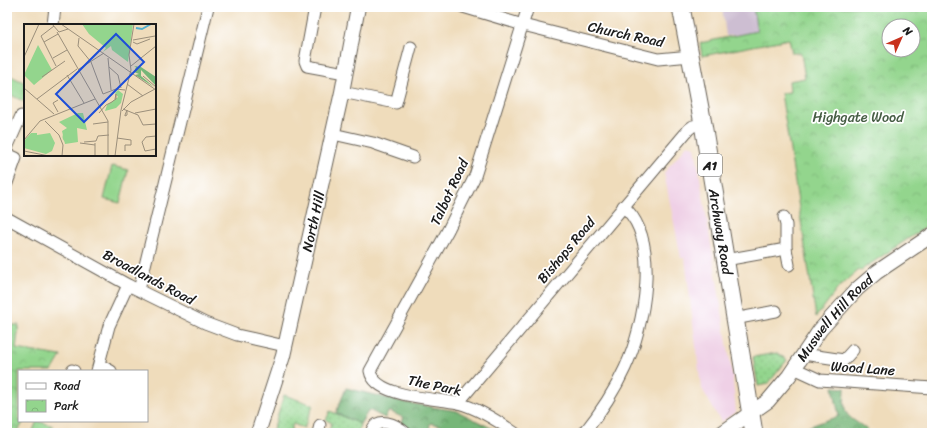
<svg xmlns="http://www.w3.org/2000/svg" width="939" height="440" font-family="Sriracha,sans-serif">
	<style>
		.built { fill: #efd0e6 }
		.industrial { fill: #cdbed2 }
		.grass { fill: url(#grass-dots); stroke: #587854 }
		.forest { fill: url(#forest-crowns); stroke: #49694a }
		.park { fill: url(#park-crowns); stroke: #587854; fill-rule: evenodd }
		.garden { fill: #93d58d; stroke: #587854 }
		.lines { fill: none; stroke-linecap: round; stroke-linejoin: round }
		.minor-casing { stroke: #665f54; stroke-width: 13 }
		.major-casing { stroke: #665f54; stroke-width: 16 }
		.highway-casing { stroke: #665f54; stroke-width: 19 }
		.minor { stroke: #fff; stroke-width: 11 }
		.major { stroke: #fff; stroke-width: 14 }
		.highway { stroke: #fff; stroke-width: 17 }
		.labels { text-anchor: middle; stroke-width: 3.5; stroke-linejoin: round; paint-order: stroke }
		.shield { fill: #fff; stroke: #606060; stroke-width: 1 }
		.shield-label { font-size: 13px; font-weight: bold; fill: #1c1c1c }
		.street-label { font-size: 14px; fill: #1c1c1c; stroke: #fff }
		.park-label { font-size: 14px; fill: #465d44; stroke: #fff }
		.inset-river { fill: none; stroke: #51aecf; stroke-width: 2 }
		.inset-road { fill: none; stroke: #9b8f7b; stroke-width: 1 }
		.view { fill: #1d4ed8; fill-opacity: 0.15; stroke: #1d4ed8; stroke-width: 2 }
		.inset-edge { fill: none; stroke: #1c1c1c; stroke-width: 2 }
	</style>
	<defs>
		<pattern id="grass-dots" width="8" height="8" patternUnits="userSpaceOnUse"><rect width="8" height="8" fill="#93d58d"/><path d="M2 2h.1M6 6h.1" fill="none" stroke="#7eb679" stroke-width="1.8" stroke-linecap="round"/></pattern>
		<pattern id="forest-crowns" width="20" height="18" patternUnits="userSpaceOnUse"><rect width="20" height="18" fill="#76b678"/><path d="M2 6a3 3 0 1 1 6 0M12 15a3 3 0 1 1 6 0" fill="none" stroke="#609362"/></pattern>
		<pattern id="park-crowns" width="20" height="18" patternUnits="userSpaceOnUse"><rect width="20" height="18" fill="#93d58d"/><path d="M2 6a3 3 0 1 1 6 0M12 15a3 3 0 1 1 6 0" fill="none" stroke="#7eb679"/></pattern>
	</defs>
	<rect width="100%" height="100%" fill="#fff"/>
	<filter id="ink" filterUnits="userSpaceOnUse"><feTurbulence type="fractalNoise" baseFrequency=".025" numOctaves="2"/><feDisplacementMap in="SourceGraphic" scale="8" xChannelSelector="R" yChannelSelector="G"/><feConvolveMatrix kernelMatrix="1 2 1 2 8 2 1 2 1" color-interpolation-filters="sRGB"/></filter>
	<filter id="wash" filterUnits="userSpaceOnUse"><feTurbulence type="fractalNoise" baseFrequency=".012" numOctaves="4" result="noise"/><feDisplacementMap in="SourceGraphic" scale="16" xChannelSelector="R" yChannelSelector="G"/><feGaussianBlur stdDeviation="0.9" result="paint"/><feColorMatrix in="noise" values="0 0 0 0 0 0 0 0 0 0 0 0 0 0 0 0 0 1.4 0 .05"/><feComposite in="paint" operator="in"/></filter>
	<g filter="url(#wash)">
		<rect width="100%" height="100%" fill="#efdcbb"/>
		<!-- built -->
		<path class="built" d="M688 144 695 147 732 373 736 412 721 422 701 387 685 258H681L664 173Z"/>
		<!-- industrial -->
		<path class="industrial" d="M722 7H754L757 32 726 36Z"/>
		<!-- grass -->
		<g class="grass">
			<path d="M777 353 787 360 768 384 758 386 753 357Z"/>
			<path d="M284 395 313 405 304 428 293 424 290 433H272Z"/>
			<path d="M330 411 360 424 358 433H335L329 430 332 423 326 420Z"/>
		</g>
		<!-- forest -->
		<g class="forest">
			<path d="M833 387 845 388C845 395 843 408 847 414 853 422 864 425 870 433H798L810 426 839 416Z"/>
			<path d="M346 388 407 403 457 411 501 433H472L430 423 429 433C420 433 408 431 400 426L404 418 389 411 385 418 369 410 360 424 336 413Z"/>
		</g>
		<!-- park -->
		<g class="park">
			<path d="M753 7H932V223L861 270H859L839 287 816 317 781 93 790 92 789 81 805 78 801 53H792L789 39 702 56 700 43 757 31ZM889 26H913V50H889Z"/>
			<path d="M7 325H19L16 349 61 356 52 371H19V421H24L17 433H7Z"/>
		</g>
		<!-- garden -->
		<g class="garden">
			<path d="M7 74 25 83V102L7 93Z"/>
			<path d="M112 166 128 170 120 203 104 199Z"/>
			<path d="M37 421 53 426 50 433H32Z"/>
		</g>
	</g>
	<g filter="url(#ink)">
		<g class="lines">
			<!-- minor casing -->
			<g class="minor-casing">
				<g id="minor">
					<path d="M315 7 305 61 307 66 345 73"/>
					<path d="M463 7 523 25 658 59 691 56"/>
					<path d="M53 25 55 7"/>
					<path d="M342 92 396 103 411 47"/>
					<path d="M333 134 373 143 413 157"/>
					<path d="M7 148 21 116"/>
					<path d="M7 154 16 158 7 183"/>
					<path d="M7 218 128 285 205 323 237 335 285 346"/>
					<path d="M786 249 789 265"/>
					<path d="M725 260 786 249V225L784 217"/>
					<path d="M139 290 208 7"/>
					<path d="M734 319 776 311"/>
					<path d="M803 354 844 360 853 350"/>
					<path d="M100 365 111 371"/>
					<path d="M794 368 820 380 932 388"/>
					<path d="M72 370 74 371"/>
					<path d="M97 371 109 326 128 285"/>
					<path d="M458 403 689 129 693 126 703 124"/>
					<path d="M318 433 320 425"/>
					<path d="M371 433C376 414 397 425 406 433"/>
					<path d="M515 433C498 421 477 408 458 403 436 398 375 398 370 371L448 230 475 176 528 7"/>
					<path d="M584 433C600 413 614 392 625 368 644 328 662 239 623 206"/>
				</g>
			</g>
			<!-- major casing -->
			<g class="major-casing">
				<g id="major">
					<path id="s1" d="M258 433 283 356 342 92 358 7"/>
					<path id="s2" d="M722 433 768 401 789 376 820 330 857 289 877 272 932 235"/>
				</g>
			</g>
			<!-- highway casing -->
			<g class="highway-casing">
				<g id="highway">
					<path id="s3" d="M681 7 703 124 754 433"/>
				</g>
			</g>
			<!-- minor -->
			<use href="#minor" class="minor"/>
			<!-- major -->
			<use href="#major" class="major"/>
			<!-- highway -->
			<use href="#highway" class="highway"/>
		</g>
	</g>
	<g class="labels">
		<!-- shield labels -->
		<rect class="shield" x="698" y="154" width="24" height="22" rx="3"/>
		<g class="shield-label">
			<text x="710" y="170">A1</text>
		</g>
		<!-- street labels -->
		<g class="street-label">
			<text transform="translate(626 34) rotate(12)" y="5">Church Road</text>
			<text transform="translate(449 192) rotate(-65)" y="5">Talbot Road</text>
			<text dy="5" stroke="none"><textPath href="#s1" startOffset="219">North Hill</textPath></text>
			<text dy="5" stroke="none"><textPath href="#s3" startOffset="228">Archway Road</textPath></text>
			<text transform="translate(566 250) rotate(-50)" y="5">Bishops Road</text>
			<text transform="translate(149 277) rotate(28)" y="5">Broadlands Road</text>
			<text dy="5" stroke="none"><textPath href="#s2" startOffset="163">Muswell Hill Road</textPath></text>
			<text transform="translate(863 368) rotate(4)" y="5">Wood Lane</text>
			<text transform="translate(435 385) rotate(12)" y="5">The Park</text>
		</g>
		<!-- park labels -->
		<g class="park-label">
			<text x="858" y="122">Highgate Wood</text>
		</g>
	</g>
	<!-- overview -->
	<g transform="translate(24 24)">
		<rect width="132" height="132" fill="#efdcbb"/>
		<path d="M94 66 99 70 97 79 92 84 81 87 83 81 94 73 91 69Z" fill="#93d58d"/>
		<path d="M110 42 117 43 132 53V62L117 46V52L130 63 111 51 115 50 110 48 112 43Z" fill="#76b678"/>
		<path d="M58 0H109L104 38 88 26 87 22 79 28 82 24 65 10ZM54 89H59L63 106 53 104 54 118 41 120 38 107 43 104 35 98ZM7 109H13V111L26 109 31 119 28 127 22 130 0 124V117Z" fill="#93d58d"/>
		<path d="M14 21 28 46 10 61 0 51ZM38.5 113a5.5 5.5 0 1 1 11 0a5.5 5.5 0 1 1-11 0Z" fill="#93d58d"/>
		<path class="inset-river" d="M112 4 118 5 127 0"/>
		<path class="inset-road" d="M28 0 35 8 44 5M37 0 132 66M30 2 17 12 32 42M33 8 84 97V132M55 14 54 22 67 38 79 70 92 65 101 66M109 16 131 12M20 18 34 10M109 18 113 20 126 15M0 33 15 0M29 34 43 26M84 34 87 66M107 42 132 22M85 43 94 51 97 64M55 45 80 29M43 51 60 79M119 52 132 63M18 53 41 37M103 60 119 72M0 64 30 90M13 75 53 45M34 76 29 79 34 88M99 85 114 91 119 101 132 100M103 86V91L101 92V91ZM98 87 107 78 131 65M75 89 82 81 88 78 89 77 92 75V70L91 75M111 89 132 85M21 97 35 111 39 121 38 132M69 100 84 98M132 112 122 113 118 118 121 127 132 125M93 114 107 116V121H101V127M0 116 16 97 71 75M60 118 72 117 74 112 85 111M56 119 71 121M0 127 25 132M71 132V119M91 132 97 86 107 46 105 31 110 0"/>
		<path class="view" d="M92 10 120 38 60 98 32 70Z"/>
		<rect width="132" height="132" class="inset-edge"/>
	</g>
	<!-- margin -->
	<rect width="939" height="440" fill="none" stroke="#fff" stroke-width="24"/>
	<!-- legend -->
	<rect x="18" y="370" width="130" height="52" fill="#ffffff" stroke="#a4a4a4"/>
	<rect x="26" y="383" width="20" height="6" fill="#ffffff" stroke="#a4a4a4"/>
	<text x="54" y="390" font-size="12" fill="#1c1c1c">Road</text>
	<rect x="26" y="400" width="20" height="12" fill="url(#park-crowns)" stroke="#a4a4a4"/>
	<text x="54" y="410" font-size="12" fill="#1c1c1c">Park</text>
	<!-- north arrow -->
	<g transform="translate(901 38) rotate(45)"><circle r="19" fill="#ffffff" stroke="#a4a4a4"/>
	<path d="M0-3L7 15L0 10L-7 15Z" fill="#c8321e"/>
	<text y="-6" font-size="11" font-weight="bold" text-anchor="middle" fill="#1c1c1c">N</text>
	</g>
</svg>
